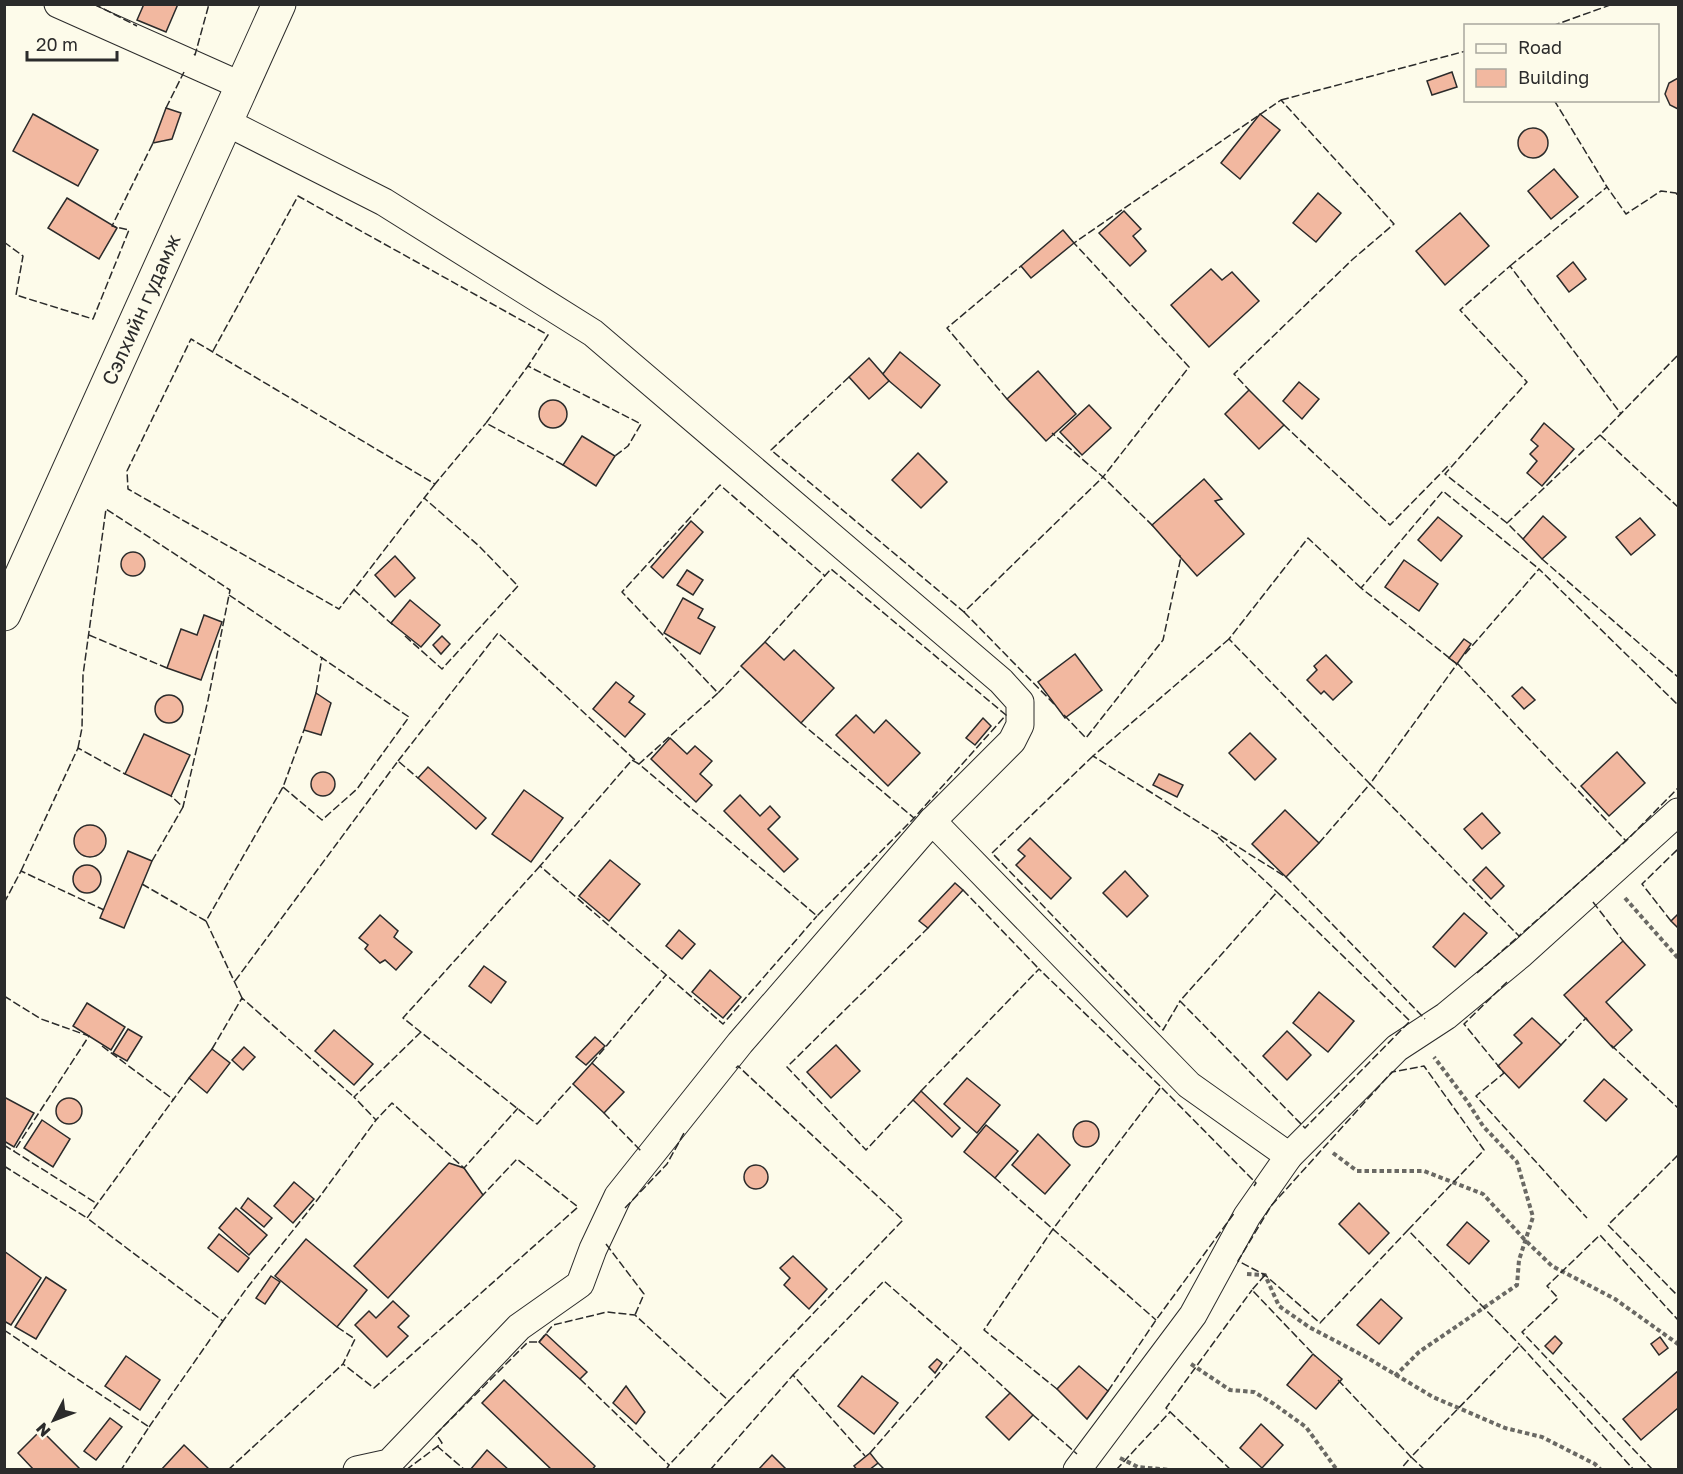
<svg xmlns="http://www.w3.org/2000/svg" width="1683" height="1474" font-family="'Golos Text',sans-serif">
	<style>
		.building { fill: #f2b8a0; stroke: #2b2b2b; stroke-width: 1.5 }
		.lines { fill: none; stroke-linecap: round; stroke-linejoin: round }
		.minor-casing { stroke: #2b2b2b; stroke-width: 29 }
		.secondary-casing { stroke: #2b2b2b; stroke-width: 35 }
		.path { stroke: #6a6964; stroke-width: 4; stroke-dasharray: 4.5 3; stroke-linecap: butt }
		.minor { stroke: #fdfbea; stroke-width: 27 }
		.secondary { stroke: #fdfbea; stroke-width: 33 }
		.fence { stroke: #2b2b2b; stroke-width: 1.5; stroke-dasharray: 8 3; stroke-linecap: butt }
		.labels { text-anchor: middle; stroke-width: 4.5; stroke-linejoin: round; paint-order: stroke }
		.street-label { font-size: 20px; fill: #2b2b2b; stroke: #fdfbea }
	</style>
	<rect width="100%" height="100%" fill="#fdfbea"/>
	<!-- building -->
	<g class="building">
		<path d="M144 4H178L166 32 137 20Z"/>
		<path d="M1452 72 1457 87 1432 95 1427 81Z"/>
		<path d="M1678 78V109L1670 105 1665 94 1669 83Z"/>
		<path d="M166 108 181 113 172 139 153 143Z"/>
		<path d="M33 114 98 150 78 186 13 151Z"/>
		<path d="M1260 114 1280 130 1240 179 1221 163Z"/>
		<circle cx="1533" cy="143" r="15"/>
		<path d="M1554 169 1578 197 1551 219 1528 191Z"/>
		<path d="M1318 193 1341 213 1316 242 1293 223Z"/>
		<path d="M67 198 117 228 99 259 48 228Z"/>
		<path d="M1124 211 1141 229 1133 236 1146 251 1130 266 1099 233Z"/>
		<path d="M1460 213 1489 246 1445 285 1416 251Z"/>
		<path d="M1063 230 1074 243 1031 278 1021 266Z"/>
		<path d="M1573 262 1586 279 1569 292 1557 276Z"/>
		<path d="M1211 269 1222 280 1232 272 1259 301 1209 347 1171 305Z"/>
		<path d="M900 352 940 385 921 408 882 375Z"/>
		<path d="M869 358 889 381 869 399 849 377Z"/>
		<path d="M1038 371 1076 414 1046 441 1007 399Z"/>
		<path d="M1299 382 1319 399 1302 419 1283 401Z"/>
		<path d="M1249 390 1284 425 1259 449 1225 414Z"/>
		<circle cx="553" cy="414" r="14"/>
		<path d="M1089 405 1111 428 1082 455 1060 432Z"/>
		<path d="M1544 423 1574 449 1542 486 1527 473 1537 461 1530 454 1538 446 1531 440Z"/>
		<path d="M582 436 615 456 596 486 563 465Z"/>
		<path d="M918 453 947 482 921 508 892 480Z"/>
		<path d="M1204 479 1222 499 1215 501 1244 534 1197 576 1152 525Z"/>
		<path d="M1543 516 1566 537 1542 559 1523 539Z"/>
		<path d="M1438 517 1462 536 1441 561 1418 540Z"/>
		<path d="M1640 518 1655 535 1631 555 1616 537Z"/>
		<path d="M691 521 703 532 663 578 651 567Z"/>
		<circle cx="133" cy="564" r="12"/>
		<path d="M395 556 415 578 395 597 375 575Z"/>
		<path d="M1404 560 1438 584 1419 611 1385 587Z"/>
		<path d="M687 570 703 580 693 595 677 585Z"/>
		<path d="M683 598 703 609 698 618 715 627 700 654 664 633Z"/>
		<path d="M410 600 440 625 421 647 391 623Z"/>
		<path d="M204 615 222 622 201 680 167 668 181 629 197 635Z"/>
		<path d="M442 636 450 644 441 654 433 645Z"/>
		<path d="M1464 639 1471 644 1457 664 1449 658Z"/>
		<path d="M765 642 784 660 794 650 834 688 801 723 741 666Z"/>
		<path d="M1075 654 1102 690 1065 718 1038 682Z"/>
		<path d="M1326 655 1352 682 1333 700 1324 691 1321 694 1307 680 1317 670 1314 666Z"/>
		<path d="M616 682 634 696 629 702 645 714 625 737 593 709Z"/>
		<path d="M1522 687 1535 700 1524 709 1512 696Z"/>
		<path d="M316 693 331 703 321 735 304 730Z"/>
		<circle cx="169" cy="709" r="14"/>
		<path d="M856 715 874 733 886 720 920 753 888 786 836 735Z"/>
		<path d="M983 718 991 726 975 745 966 738Z"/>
		<path d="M1250 733 1276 759 1255 780 1229 753Z"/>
		<path d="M144 734 190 755 171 796 125 774Z"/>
		<path d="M670 738 687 754 695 746 712 761 700 774 712 785 696 802 651 759Z"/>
		<path d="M1617 752 1645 783 1609 816 1581 786Z"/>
		<path d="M428 767 486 818 476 829 418 778Z"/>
		<circle cx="323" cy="784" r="12"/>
		<path d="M1159 774 1183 785 1177 797 1153 785Z"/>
		<path d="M524 790 563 818 531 862 492 834Z"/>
		<path d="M740 795 760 816 770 806 780 817 768 829 798 859 784 872 724 811Z"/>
		<path d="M1285 810 1319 843 1286 877 1252 844Z"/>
		<path d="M1482 813 1500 833 1482 849 1464 829Z"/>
		<circle cx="90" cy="841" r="16"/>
		<path d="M1030 838 1071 878 1051 899 1016 865 1025 856 1018 850Z"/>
		<path d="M128 851 152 861 124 928 100 918Z"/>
		<path d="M610 860 640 884 609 921 579 896Z"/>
		<circle cx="87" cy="879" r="14"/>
		<path d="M1486 867 1504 886 1491 899 1473 880Z"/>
		<path d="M1125 871 1148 896 1127 917 1103 893Z"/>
		<path d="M955 883 963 890 928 928 919 921Z"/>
		<path d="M1464 913 1487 933 1455 967 1433 947Z"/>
		<path d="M1678 914V928L1671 921Z"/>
		<path d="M380 915 398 931 394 937 412 952 396 970 385 960 380 963 365 949 368 945 359 938Z"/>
		<path d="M679 930 695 944 682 959 666 946Z"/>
		<path d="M1623 941 1645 965 1606 1002 1632 1030 1613 1048 1564 995Z"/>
		<path d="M484 966 506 982 491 1003 469 986Z"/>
		<path d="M710 970 741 997 723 1018 692 992Z"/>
		<path d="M1319 992 1354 1021 1328 1052 1293 1023Z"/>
		<path d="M87 1003 125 1027 111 1050 73 1026Z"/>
		<path d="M1532 1018 1561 1045 1519 1088 1498 1066 1522 1043 1514 1035Z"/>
		<path d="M128 1029 142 1037 127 1061 113 1053Z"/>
		<path d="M334 1030 373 1064 354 1085 315 1051Z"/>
		<path d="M1287 1031 1311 1055 1287 1080 1263 1056Z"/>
		<path d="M595 1037 605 1046 586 1065 576 1057Z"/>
		<path d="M836 1045 860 1071 831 1098 807 1072Z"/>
		<path d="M244 1047 255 1057 243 1070 232 1060Z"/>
		<path d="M212 1049 230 1063 207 1093 189 1078Z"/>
		<path d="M592 1063 624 1092 604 1113 573 1084Z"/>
		<path d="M967 1078 1000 1105 977 1133 944 1104Z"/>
		<path d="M1604 1079 1627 1099 1606 1121 1584 1101Z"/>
		<path d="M921 1091 960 1128 952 1137 913 1100Z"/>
		<path d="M4 1097 34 1113 14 1147 4 1141Z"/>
		<circle cx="69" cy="1111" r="13"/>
		<path d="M42 1120 70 1139 53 1167 24 1148Z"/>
		<circle cx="1086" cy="1134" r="13"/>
		<path d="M986 1125 1018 1151 995 1178 964 1152Z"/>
		<path d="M1038 1134 1070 1165 1045 1194 1012 1165Z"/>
		<path d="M449 1163 464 1168 483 1195 388 1298 354 1266Z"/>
		<circle cx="756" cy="1177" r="12"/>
		<path d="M294 1182 314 1199 293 1223 274 1206Z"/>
		<path d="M248 1198 272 1218 264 1227 241 1208Z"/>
		<path d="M1359 1203 1389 1233 1369 1254 1339 1224Z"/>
		<path d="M236 1208 267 1235 249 1255 219 1228Z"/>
		<path d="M1467 1222 1489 1241 1469 1264 1447 1245Z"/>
		<path d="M219 1234 249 1258 238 1272 208 1248Z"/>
		<path d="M306 1239 367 1290 337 1327 275 1276Z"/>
		<path d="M4 1251 41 1278 11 1325 4 1321Z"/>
		<path d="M793 1256 827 1289 809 1309 784 1285 790 1278 780 1268Z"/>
		<path d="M271 1276 280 1282 265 1304 256 1298Z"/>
		<path d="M46 1277 66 1290 36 1339 15 1327Z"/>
		<path d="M1381 1299 1402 1318 1379 1344 1357 1325Z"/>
		<path d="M393 1301 409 1316 398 1327 408 1336 387 1357 355 1325 369 1311 376 1318Z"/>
		<path d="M546 1334 587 1372 580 1379 539 1342Z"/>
		<path d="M1555 1336 1562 1343 1553 1354 1545 1346Z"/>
		<path d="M1660 1337 1668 1348 1659 1355 1651 1344Z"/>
		<path d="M1313 1354 1342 1379 1316 1409 1287 1385Z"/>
		<path d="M126 1356 160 1380 140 1410 105 1386Z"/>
		<path d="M937 1359 942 1363 935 1373 929 1367Z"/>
		<path d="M1079 1366 1108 1391 1087 1419 1057 1389Z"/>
		<path d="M1678 1371V1408L1641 1440 1623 1419Z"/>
		<path d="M862 1376 898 1403 874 1434 838 1406Z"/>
		<path d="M504 1380 595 1466 592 1470H552L482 1403Z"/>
		<path d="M626 1386 645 1412 636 1424 613 1403Z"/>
		<path d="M1010 1393 1033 1415 1009 1440 986 1417Z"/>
		<path d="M110 1418 122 1427 96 1460 84 1451Z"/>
		<path d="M1261 1424 1283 1445 1262 1468 1240 1448Z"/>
		<path d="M41 1430 80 1469 79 1470H34L18 1453Z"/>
		<path d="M184 1445 210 1470H161Z"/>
		<path d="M487 1450 509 1470H470Z"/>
		<path d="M870 1453 878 1463 869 1470H857L854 1466Z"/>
		<path d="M772 1455 787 1470H758Z"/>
	</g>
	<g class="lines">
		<!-- minor casing -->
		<g class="minor-casing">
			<g id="minor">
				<path d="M58 4 242 86"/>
				<path d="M226 122 384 202 593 333 1001 681 1020 702V725L1012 741 932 821"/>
				<path d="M357 1470 389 1463 519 1327 580 1284 593 1249 618 1196 740 1043 932 821 1189 1085 1289 1156"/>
				<path d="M1077 1470 1193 1315 1247 1216 1289 1156 1397 1048 1446 1016 1521 954 1678 812"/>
			</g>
		</g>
		<!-- secondary casing -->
		<g class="secondary-casing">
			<g id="secondary">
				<path id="s1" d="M4 614 279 4"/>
			</g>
		</g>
		<!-- path -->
		<g class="path">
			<path d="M1625 898 1678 958"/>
			<path d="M1333 1153 1357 1171H1424L1483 1194 1525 1240 1552 1266 1615 1299 1678 1344"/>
			<path d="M1247 1274 1265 1275 1279 1306 1309 1327 1366 1357 1433 1397 1505 1428 1542 1437 1595 1464 1601 1470"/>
			<path d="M1191 1364 1230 1390 1254 1392 1274 1404 1306 1427 1337 1470"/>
			<path d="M1395 1376 1419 1352 1517 1285 1519 1260 1533 1217 1517 1162 1483 1126 1467 1101 1434 1057"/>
			<path d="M1120 1458 1138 1467 1171 1470"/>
		</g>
		<!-- minor -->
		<use href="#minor" class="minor"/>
		<!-- secondary -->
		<use href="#secondary" class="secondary"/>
		<!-- fence -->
		<g class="fence">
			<path d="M94 4 137 26"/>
			<path d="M1552 26 1613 4"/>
			<path d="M194 54 195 55 209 4"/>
			<path d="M1281 100 1466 51"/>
			<path d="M1554 100 1607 187"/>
			<path d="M166 108 184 72"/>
			<path d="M4 242 23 256 16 295 93 319 129 230 112 226 153 143"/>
			<path d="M1510 266 1607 187 1626 214 1661 191 1676 193 1678 196"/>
			<path d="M213 351 298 196 548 335 528 366"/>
			<path d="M849 377 771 450 964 612 1103 477 1052 433"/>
			<path d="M1007 399 947 328 1021 266"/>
			<path d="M1284 425 1390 525 1450 464"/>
			<path d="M1600 435 1678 507"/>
			<path d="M563 465 486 423 528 366 641 424 628 446 615 456"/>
			<path d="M435 484 339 609 128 489 127 471 191 339 435 484 486 423"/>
			<path d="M1507 523 1445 474 1527 382 1460 310 1510 266 1621 414"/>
			<path d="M1153 526 1103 477 1189 367 1074 243 1281 100 1394 224 1353 259 1234 374 1249 390"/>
			<path d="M1523 539 1507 523 1600 435 1678 355"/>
			<path d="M1542 559 1678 677"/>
			<path d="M1361 588 1308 538 1229 639 1370 784 1457 664 1361 588 1443 491 1539 569"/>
			<path d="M354 590 394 626"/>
			<path d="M229 595 409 717 357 789 322 820 283 787"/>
			<path d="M964 612 1054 704"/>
			<path d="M89 635 167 668"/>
			<path d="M405 636 442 669 518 586 479 546 424 498"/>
			<path d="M1229 639 1093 756 1286 877 1425 1019"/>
			<path d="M765 642 831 569 1006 715 914 818 801 723"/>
			<path d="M1465 654 1539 569 1678 705"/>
			<path d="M1457 663 1626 841"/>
			<path d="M739 671 718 693 622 592 720 485 825 576"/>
			<path d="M316 693 322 657"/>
			<path d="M718 693 639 764 817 916 914 818"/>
			<path d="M1064 715 1086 738 1163 640 1181 557 1179 555"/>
			<path d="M78 748 82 728 83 675 106 509 230 590 208 700 183 807"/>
			<path d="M1093 756 992 853 1163 1030 1180 1001"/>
			<path d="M398 761 498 633 635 760"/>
			<path d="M639 764 632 760 540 866 723 1024 817 916"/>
			<path d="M1218 837 1277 892"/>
			<path d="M1319 843 1370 784 1519 936 1626 841 1678 788"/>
			<path d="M152 861 183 807 171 796"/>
			<path d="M540 866 403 1018 537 1124 573 1084"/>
			<path d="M21 871 78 748 125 774"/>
			<path d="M142 884 206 921"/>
			<path d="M963 890 1039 969"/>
			<path d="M1277 892 1410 1021 1305 1128 1180 1001Z"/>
			<path d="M1593 902 1623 941"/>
			<path d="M4 903 21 871 104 910"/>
			<path d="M1671 921 1642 884 1678 849"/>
			<path d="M1477 973 1519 936"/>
			<path d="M235 981 398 761 418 778"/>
			<path d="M1507 982 1464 1024 1504 1073 1476 1096 1587 1218"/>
			<path d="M4 996 41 1019 89 1036 14 1151"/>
			<path d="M242 998 206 921 283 787 304 730"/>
			<path d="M421 1032 354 1097 376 1120 392 1103 464 1168 518 1108"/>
			<path d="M1561 1045 1586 1018 1588 1021"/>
			<path d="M1611 1045 1678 1108"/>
			<path d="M102 1046 174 1100"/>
			<path d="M212 1049 242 998 354 1097"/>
			<path d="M592 1063 666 975"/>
			<path d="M189 1078 87 1218 223 1321 247 1288 318 1199 376 1120"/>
			<path d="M921 1091 1039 969 1161 1087"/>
			<path d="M913 1100 866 1150 787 1067 928 928"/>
			<path d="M604 1113 641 1151"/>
			<path d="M4 1145 96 1203"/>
			<path d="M1678 1155 1608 1225 1678 1296"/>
			<path d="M4 1166 87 1218"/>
			<path d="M995 1178 1156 1320"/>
			<path d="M625 1208 667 1164 684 1133"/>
			<path d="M1408 1230 1484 1150 1424 1066 1392 1072 1271 1206 1238 1261 1265 1275 1320 1323 1408 1230 1520 1345"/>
			<path d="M606 1244 644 1294 635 1315"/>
			<path d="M1265 1275 1252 1290 1315 1356"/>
			<path d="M337 1327 355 1339 343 1364 374 1388 578 1207 517 1159 483 1195"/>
			<path d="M4 1330 149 1427 121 1470"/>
			<path d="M793 1375 884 1281 961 1348"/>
			<path d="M580 1379 669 1465 666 1470"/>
			<path d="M1338 1380 1411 1457 1400 1470"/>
			<path d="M1057 1389 984 1330 1053 1229 1161 1087 1256 1183 1254 1186"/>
			<path d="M1108 1391 1156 1320 1235 1212"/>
			<path d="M729 1401 903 1220 738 1066 736 1068"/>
			<path d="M1033 1415 1077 1454"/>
			<path d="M149 1427 223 1321"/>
			<path d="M437 1446 465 1470"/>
			<path d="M870 1453 961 1348 1010 1393"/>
			<path d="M878 1463 885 1470"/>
			<path d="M228 1470 343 1364"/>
			<path d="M406 1470 442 1443 436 1434 528 1342H539L553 1325 607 1312 635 1315 729 1401 669 1465"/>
			<path d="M710 1470 793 1375 865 1456"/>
			<path d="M1116 1470 1170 1412"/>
			<path d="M1231 1470 1166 1408 1252 1290"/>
			<path d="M1425 1470 1411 1457 1520 1345 1634 1470"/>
			<path d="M1653 1470 1522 1332 1558 1298 1547 1286 1600 1235 1678 1320"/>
		</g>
	</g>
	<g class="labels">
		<!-- street labels -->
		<g class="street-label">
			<text dy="7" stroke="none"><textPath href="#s1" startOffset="334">Сэлхийн гудамж</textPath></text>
		</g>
	</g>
	<!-- border -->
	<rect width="1683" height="1474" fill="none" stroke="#2b2b2b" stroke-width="12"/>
	<!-- legend -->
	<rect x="1464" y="24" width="195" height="78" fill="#fdfbea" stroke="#a9a89e" stroke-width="1.5"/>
	<rect x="1476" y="44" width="30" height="9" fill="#fdfbea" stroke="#a9a89e" stroke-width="1.5"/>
	<text x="1518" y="54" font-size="18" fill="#2b2b2b">Road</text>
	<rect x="1476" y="69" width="30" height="18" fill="#f2b8a0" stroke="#a9a89e" stroke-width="1.5"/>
	<text x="1518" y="84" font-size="18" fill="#2b2b2b">Building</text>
	<!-- north arrow -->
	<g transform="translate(54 1420) rotate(228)" stroke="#fdfbea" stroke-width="4.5" paint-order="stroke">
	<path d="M0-4.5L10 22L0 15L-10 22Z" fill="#2b2b2b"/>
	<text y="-9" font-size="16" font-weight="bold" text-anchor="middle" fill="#2b2b2b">N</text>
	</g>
	<!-- scale -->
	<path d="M27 51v9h90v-9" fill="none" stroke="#2b2b2b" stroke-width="3"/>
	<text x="36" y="51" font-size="18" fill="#2b2b2b" stroke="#fdfbea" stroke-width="4.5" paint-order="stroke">20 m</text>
</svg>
